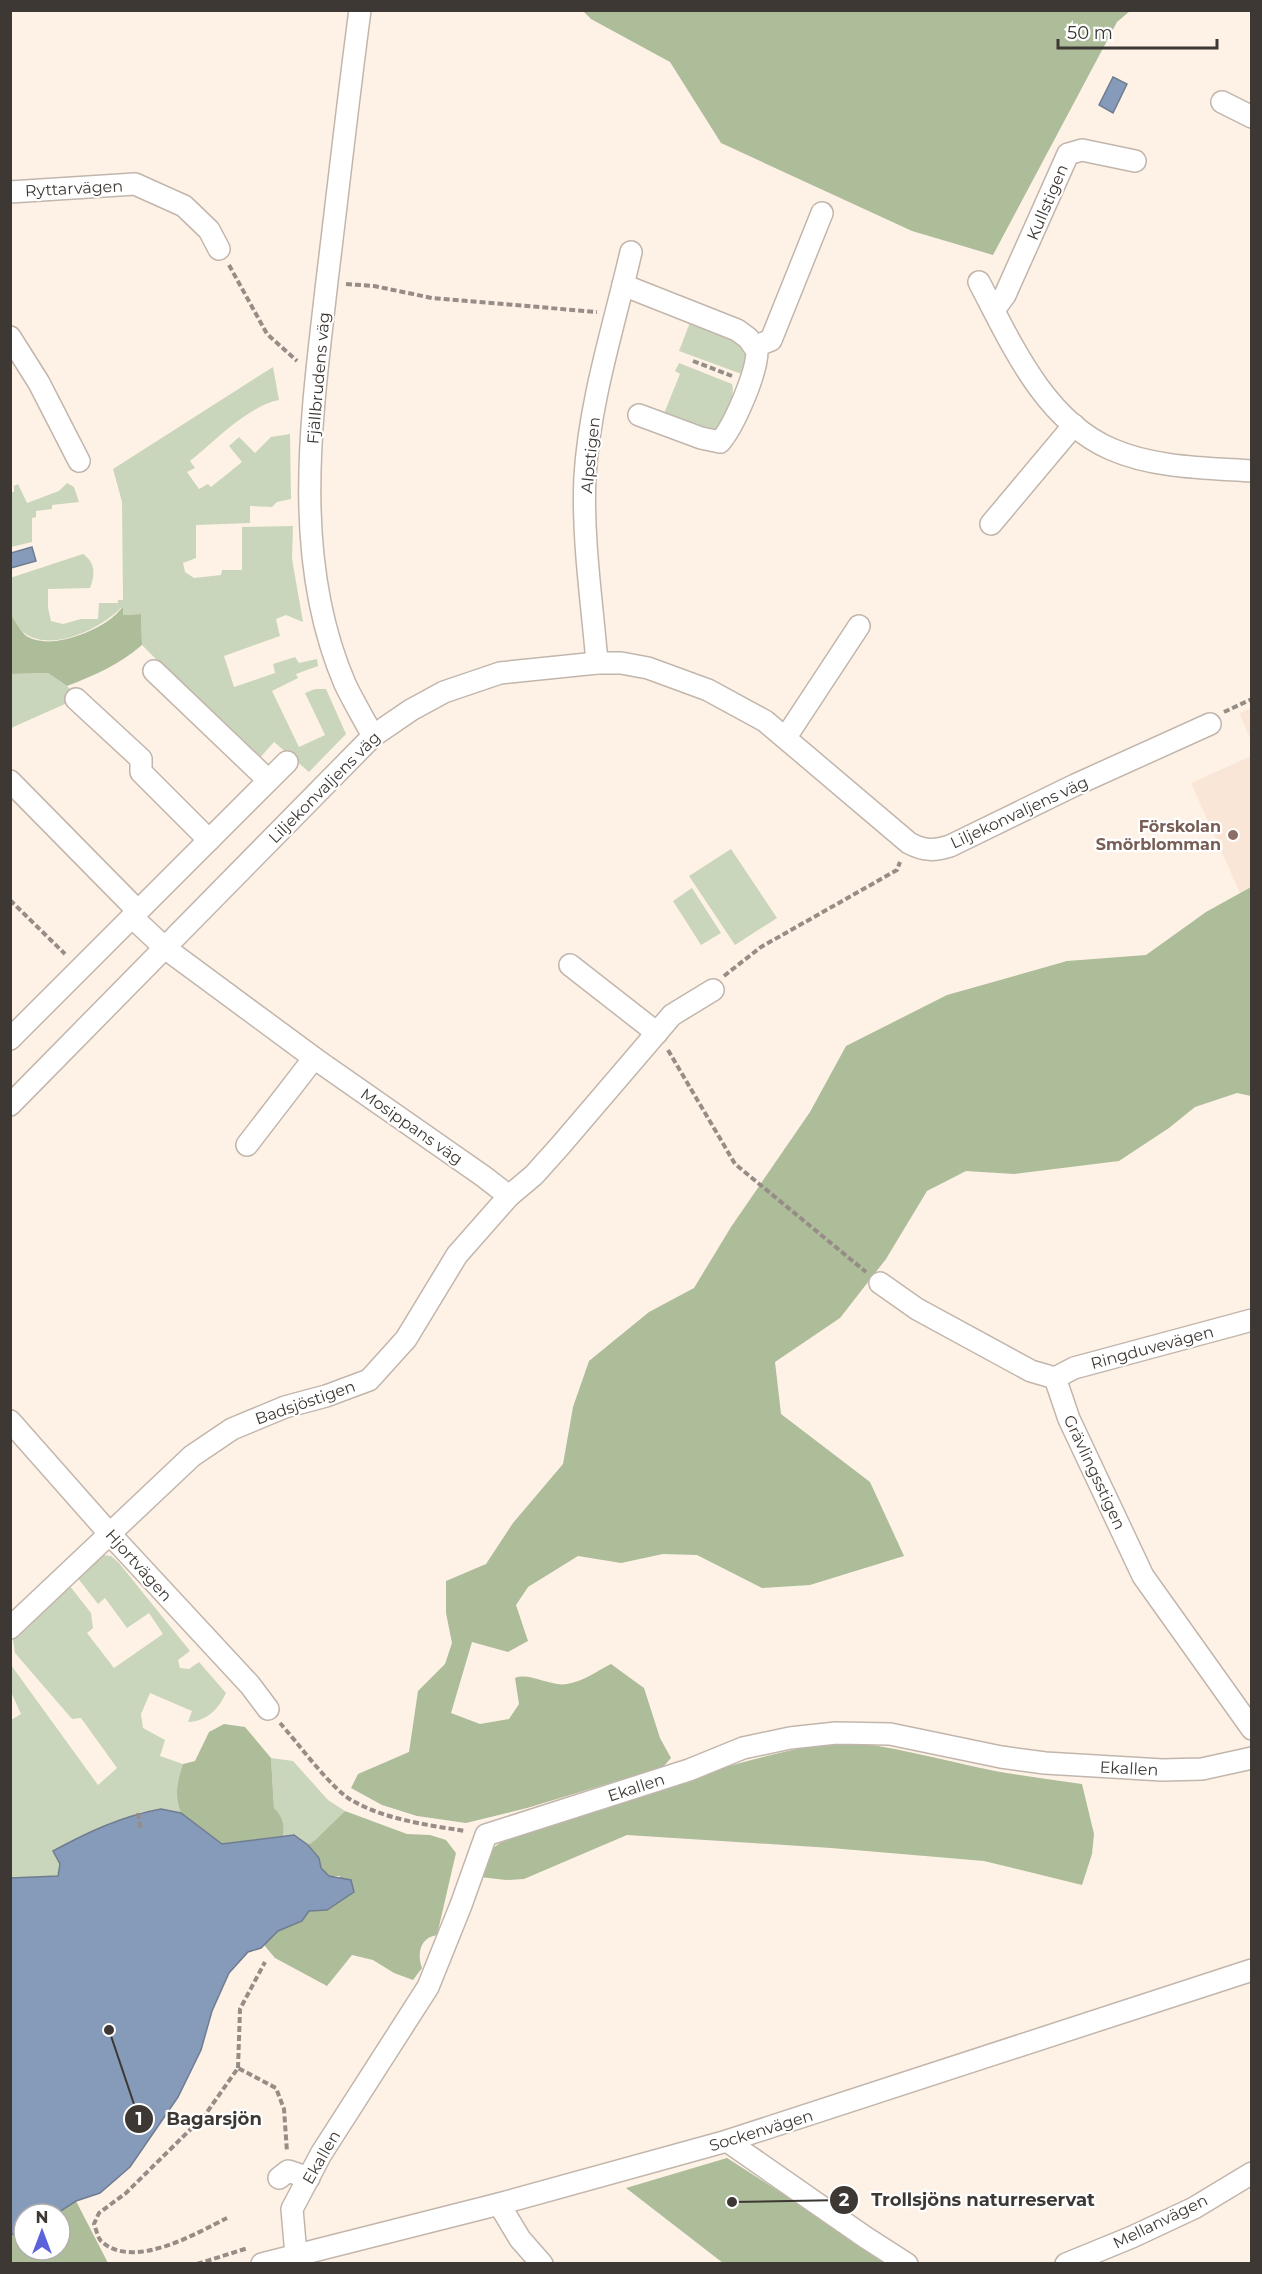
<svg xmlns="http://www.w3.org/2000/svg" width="1262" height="2274" font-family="Montserrat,sans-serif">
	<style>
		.built { fill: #f9e6d6 }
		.green { fill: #cad6bb }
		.forest { fill: #adbc99 }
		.water { fill: #869ab9; stroke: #707d91; stroke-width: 1.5 }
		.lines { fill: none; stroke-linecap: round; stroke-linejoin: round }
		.minor-casing { stroke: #c2b6ac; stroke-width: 24 }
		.path { stroke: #958d86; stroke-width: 4; stroke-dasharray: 6 3; stroke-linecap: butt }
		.minor { stroke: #fff; stroke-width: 21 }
		.education-dot { fill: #8d6e63; stroke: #fff; stroke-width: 2 }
		.labels { text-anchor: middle; stroke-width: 4.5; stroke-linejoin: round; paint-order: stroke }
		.street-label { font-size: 16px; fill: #3d3834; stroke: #fff }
		.education-label { font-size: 16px; font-weight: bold; fill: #785e54; stroke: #fff; text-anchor: end }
		.leader { fill: none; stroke: #3d3834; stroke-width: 2 }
		.callout-dot { fill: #3d3834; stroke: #fff; stroke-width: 2 }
		.mark-label { font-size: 18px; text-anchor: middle; font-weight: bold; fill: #fff }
		.callout-label { font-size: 18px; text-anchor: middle; font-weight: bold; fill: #3d3834; stroke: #fff; stroke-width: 4.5; stroke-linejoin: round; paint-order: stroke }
	</style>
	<rect width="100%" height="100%" fill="#fef2e7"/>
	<!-- built -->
	<g class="built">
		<path d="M1251 708V740L1239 713Z"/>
		<path d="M1251 756V887L1240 893 1191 783Z"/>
	</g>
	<!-- green -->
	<g class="green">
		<path d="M691 320 747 341V376L679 351Z"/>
		<path d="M679 363 732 384C736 396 725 425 714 432L663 416 680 374 675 371Z"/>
		<path d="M273 367 279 400C248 406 215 441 190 461L195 468 187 472 199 489 208 484 211 487 242 462 229 446 239 437 255 453 271 437 290 434 291 499 277 502 272 507 250 506V523L196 525V558L183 563 185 572 194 578 221 575 222 570H242V527L293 526 292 559 303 622 286 615 276 619 280 636 224 656 234 687 275 673 273 664 295 657 299 663 317 659 318 666 296 674 298 678 272 691 299 747 325 735 305 693 315 689H326L346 734 309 772 274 742 257 761 142 645 141 614 122 615V607C97 633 30 663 11 615 7 606 11 588 10 578L83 554C96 563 95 575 90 588L48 589V608L51 621 63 624 81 619H98L99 603H118V600H123L122 502 113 469Z"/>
		<path d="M67 483 74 487 79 502 52 505V509L36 511V517L32 518V542L11 547V492H14V486L18 484 27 503 59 491Z"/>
		<path d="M48 673 67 686 76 695 65 704 11 728V674Z"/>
		<path d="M731 849 777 918 735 945 689 876Z"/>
		<path d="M692 888 721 933 701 945 673 901Z"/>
		<path d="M103 1555 111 1556 119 1563 190 1651 178 1660 180 1668 189 1669 199 1662 226 1693C218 1710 207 1721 188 1722L192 1711 150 1693 141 1714 143 1728 165 1740 160 1756 183 1764C177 1781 174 1796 181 1813L161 1809 138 1813 53 1851 60 1864 58 1876 11 1878V1720L21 1714 11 1692V1665L98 1785 117 1768 81 1718 72 1719 15 1653 13 1640 69 1585 91 1613 93 1628 87 1633 114 1668 163 1634 149 1613 127 1628 105 1598 98 1604 77 1577Z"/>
		<path d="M271 1758 293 1761 328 1800 345 1811 315 1840 308 1845 294 1835 283 1836C285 1824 283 1817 274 1808Z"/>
	</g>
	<!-- forest -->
	<g class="forest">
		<path d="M583 11H1130L1117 22 993 255 912 231 721 143 670 62 591 19Z"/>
		<path d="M123 607V615L141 614 142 645C119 665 95 675 67 686L48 673 11 674V615C15 621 21 633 28 637 50 649 90 634 109 620 114 617 119 611 123 607Z"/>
		<path d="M1251 887V1096L1237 1093 1195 1107 1169 1128 1119 1161 1014 1174 966 1171 927 1191 886 1259 840 1318 775 1362 781 1414 870 1482 904 1556 810 1585 762 1588 697 1555 663 1554 621 1563 578 1556 528 1587 516 1605 528 1641 508 1652 472 1642 451 1713 480 1724 509 1719 519 1704 515 1678C530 1672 550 1687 567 1684 582 1682 597 1671 611 1664L644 1688 660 1738 671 1758 663 1767 527 1808 466 1823 417 1816 382 1805 351 1788 358 1774 409 1752 418 1691 445 1664 452 1643 446 1613V1581L486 1564 513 1523 563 1464 573 1407 589 1361 649 1312 694 1288 731 1227 810 1112 846 1046 947 995 1067 961 1146 955 1206 912Z"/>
		<path d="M224 1724 245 1727 271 1758 274 1808C283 1817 285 1824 283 1836L222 1844 181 1813C174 1796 177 1781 183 1764L195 1761 209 1732Z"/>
		<path d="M836 1741C891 1745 941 1760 995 1771 1024 1776 1053 1780 1082 1784L1094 1834 1092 1854 1082 1885 984 1861 831 1848 627 1835 524 1879 506 1880 480 1877 487 1852 516 1832C622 1799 727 1761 836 1741Z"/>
		<path d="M345 1811 407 1834 430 1835 446 1840 456 1853 437 1935C420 1938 417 1953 422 1968L413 1980 394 1973 373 1960 352 1955 327 1986 275 1958 264 1945 278 1931 302 1921 309 1910H327L340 1876H329L321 1868 319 1858 308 1845 315 1840Z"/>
		<path d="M727 2158 890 2263H723L626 2188Z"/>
		<path d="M76 2201 108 2263H11L10 2235 24 2230V2250H60V2214H56Z"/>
	</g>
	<!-- water -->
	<g class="water">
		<path d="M1113 77 1127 84 1113 113 1099 105Z"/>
		<path d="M32 547 36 561 11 568V553Z"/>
		<path d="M161 1809 181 1813 222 1844 294 1835 308 1845 319 1858 321 1868 329 1876 351 1880 354 1892 327 1910 309 1911 302 1921 278 1931 261 1948 248 1952 229 1973 212 2011 201 2050 178 2097 130 2167 100 2193 76 2201 56 2214H24V2230L11 2235V1878L58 1876 60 1864 53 1851C88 1832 122 1816 161 1809Z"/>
	</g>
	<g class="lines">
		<!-- minor casing -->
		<g class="minor-casing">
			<g id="minor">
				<path d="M360 10C348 100 338 191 327 281 312 414 290 556 345 684 353 701 364 719 373 736"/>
				<path d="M1222 102 1252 117"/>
				<path d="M10 192 135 184 184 206 209 230 219 249"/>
				<path d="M979 282C1011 343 1044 420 1111 449 1154 468 1206 468 1252 471"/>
				<path d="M623 285 737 330 748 338 757 351C757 373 734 426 720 442L701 438 639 415"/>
				<path d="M994 310 1005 295 1068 154 1082 150 1135 161"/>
				<path d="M10 337 39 383 79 461"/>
				<path d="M756 346 771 340 822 213"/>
				<path d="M991 524 1074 425"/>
				<path d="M597 663C592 601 582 538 585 476 590 399 614 326 631 252"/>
				<path d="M154 671 267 779"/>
				<path d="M76 699 141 759V772L209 840"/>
				<path d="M786 737 859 626"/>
				<path d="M10 781 138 911"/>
				<path d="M132 917 165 948 314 1058 483 1176 509 1196"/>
				<path d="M570 965 657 1033"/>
				<path d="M10 1039 287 762"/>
				<path d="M10 1105 373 736 411 710 444 692 500 673 597 663H621L648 668 708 690 765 721 909 843C924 851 934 851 950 846L1075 785 1210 724"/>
				<path d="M247 1145 314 1058"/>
				<path d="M880 1283 917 1309 1031 1371 1055 1378 1069 1419 1143 1576 1252 1729"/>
				<path d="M1055 1378 1074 1368 1252 1320"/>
				<path d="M10 1421 109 1533 250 1685 268 1709"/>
				<path d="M10 1628 192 1456 232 1429 285 1407 326 1396 369 1380 406 1339 457 1255 509 1196 534 1175 560 1146 672 1015 713 990"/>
				<path d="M727 2141 865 2237 907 2264"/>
				<path d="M279 2178 288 2171 309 2178"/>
				<path d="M499 2204 520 2239 542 2264"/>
				<path d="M296 2255 292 2209 321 2154 428 1987 461 1905 486 1835 689 1770 743 1748 790 1738 836 1733 890 1734 1001 1757 1045 1763 1162 1770 1202 1769 1252 1758"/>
				<path d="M262 2264 499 2204 727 2141 1252 1970"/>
				<path d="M1066 2264 1132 2237 1194 2208 1252 2173"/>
			</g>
		</g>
		<!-- path -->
		<g class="path">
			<path d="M229 265 267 334 297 361"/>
			<path d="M346 284 374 286 432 298 597 312"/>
			<path d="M693 361 732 376"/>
			<path d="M1224 712 1252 699"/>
			<path d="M10 900 65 954"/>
			<path d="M724 976 761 947 897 870 900 862"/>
			<path d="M668 1050 735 1164 866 1272"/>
			<path d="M280 1723C297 1742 333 1791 353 1801 387 1820 428 1825 465 1831"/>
			<path d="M138 1813 141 1830"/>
			<path d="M238 2068 240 2009 265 1962"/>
			<path d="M227 2218C197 2233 133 2271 101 2241 98 2238 96 2229 94 2224L99 2213 126 2193 205 2115 238 2068 276 2088 284 2109 287 2152"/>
			<path d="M197 2264 248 2248"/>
		</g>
		<!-- minor -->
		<use href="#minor" class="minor"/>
	</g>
	<!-- markers -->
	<circle class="education-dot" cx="1233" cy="835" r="6"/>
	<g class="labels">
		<!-- street labels -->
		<g class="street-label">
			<text transform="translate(74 188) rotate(-3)" y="6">Ryttarvägen</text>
			<text transform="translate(1047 202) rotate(-67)" y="6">Kullstigen</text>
			<text transform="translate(318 378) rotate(-85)" y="6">Fjällbrudens väg</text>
			<text transform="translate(590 455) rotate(-84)" y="6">Alpstigen</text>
			<text transform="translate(324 787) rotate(-45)" y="6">Liljekonvaljens väg</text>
			<text transform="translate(1019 812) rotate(-25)" y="6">Liljekonvaljens väg</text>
			<text transform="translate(412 1126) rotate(35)" y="6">Mosippans väg</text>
			<text transform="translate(1152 1347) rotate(-15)" y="6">Ringduvevägen</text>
			<text transform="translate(305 1402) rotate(-19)" y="6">Badsjöstigen</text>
			<text transform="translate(1095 1472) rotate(65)" y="6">Grävlingsstigen</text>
			<text transform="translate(139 1565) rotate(48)" y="6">Hjortvägen</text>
			<text transform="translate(1129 1768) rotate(3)" y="6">Ekallen</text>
			<text transform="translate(636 1787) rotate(-18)" y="6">Ekallen</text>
			<text transform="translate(761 2130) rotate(-17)" y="6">Sockenvägen</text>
			<text transform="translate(321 2157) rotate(-60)" y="6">Ekallen</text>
			<text transform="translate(1160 2221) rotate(-26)" y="6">Mellanvägen</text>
		</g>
		<!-- education labels -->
		<g class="education-label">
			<text x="1221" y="832">Förskolan<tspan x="1221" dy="18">Smörblomman</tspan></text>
		</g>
	</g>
	<!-- callouts -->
	<path class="leader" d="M109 2030L139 2119M732 2202L844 2200"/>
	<g class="callout-dot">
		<circle cx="109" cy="2030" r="6"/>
		<circle cx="732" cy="2202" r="6"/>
		<circle cx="139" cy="2119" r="15"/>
		<circle cx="844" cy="2200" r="15"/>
	</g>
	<g class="mark-label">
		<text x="139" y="2125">1</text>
		<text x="844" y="2206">2</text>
	</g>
	<g class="callout-label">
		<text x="214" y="2125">Bagarsjön</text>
		<text x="983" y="2206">Trollsjöns naturreservat</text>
	</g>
	<!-- border -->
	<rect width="1262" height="2274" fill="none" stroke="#3d3834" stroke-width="24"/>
	<!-- north arrow -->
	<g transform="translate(42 2232)"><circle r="28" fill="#ffffff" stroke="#b1afae" stroke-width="1.5"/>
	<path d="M0-4.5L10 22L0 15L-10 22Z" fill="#5c63da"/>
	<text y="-9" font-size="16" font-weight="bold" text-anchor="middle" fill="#3d3834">N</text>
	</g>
	<!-- scale -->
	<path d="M1058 39v9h159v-9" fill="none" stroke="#3d3834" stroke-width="3"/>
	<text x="1067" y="39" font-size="18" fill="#3d3834" stroke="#ffffff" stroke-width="4.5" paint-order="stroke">50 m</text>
</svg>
